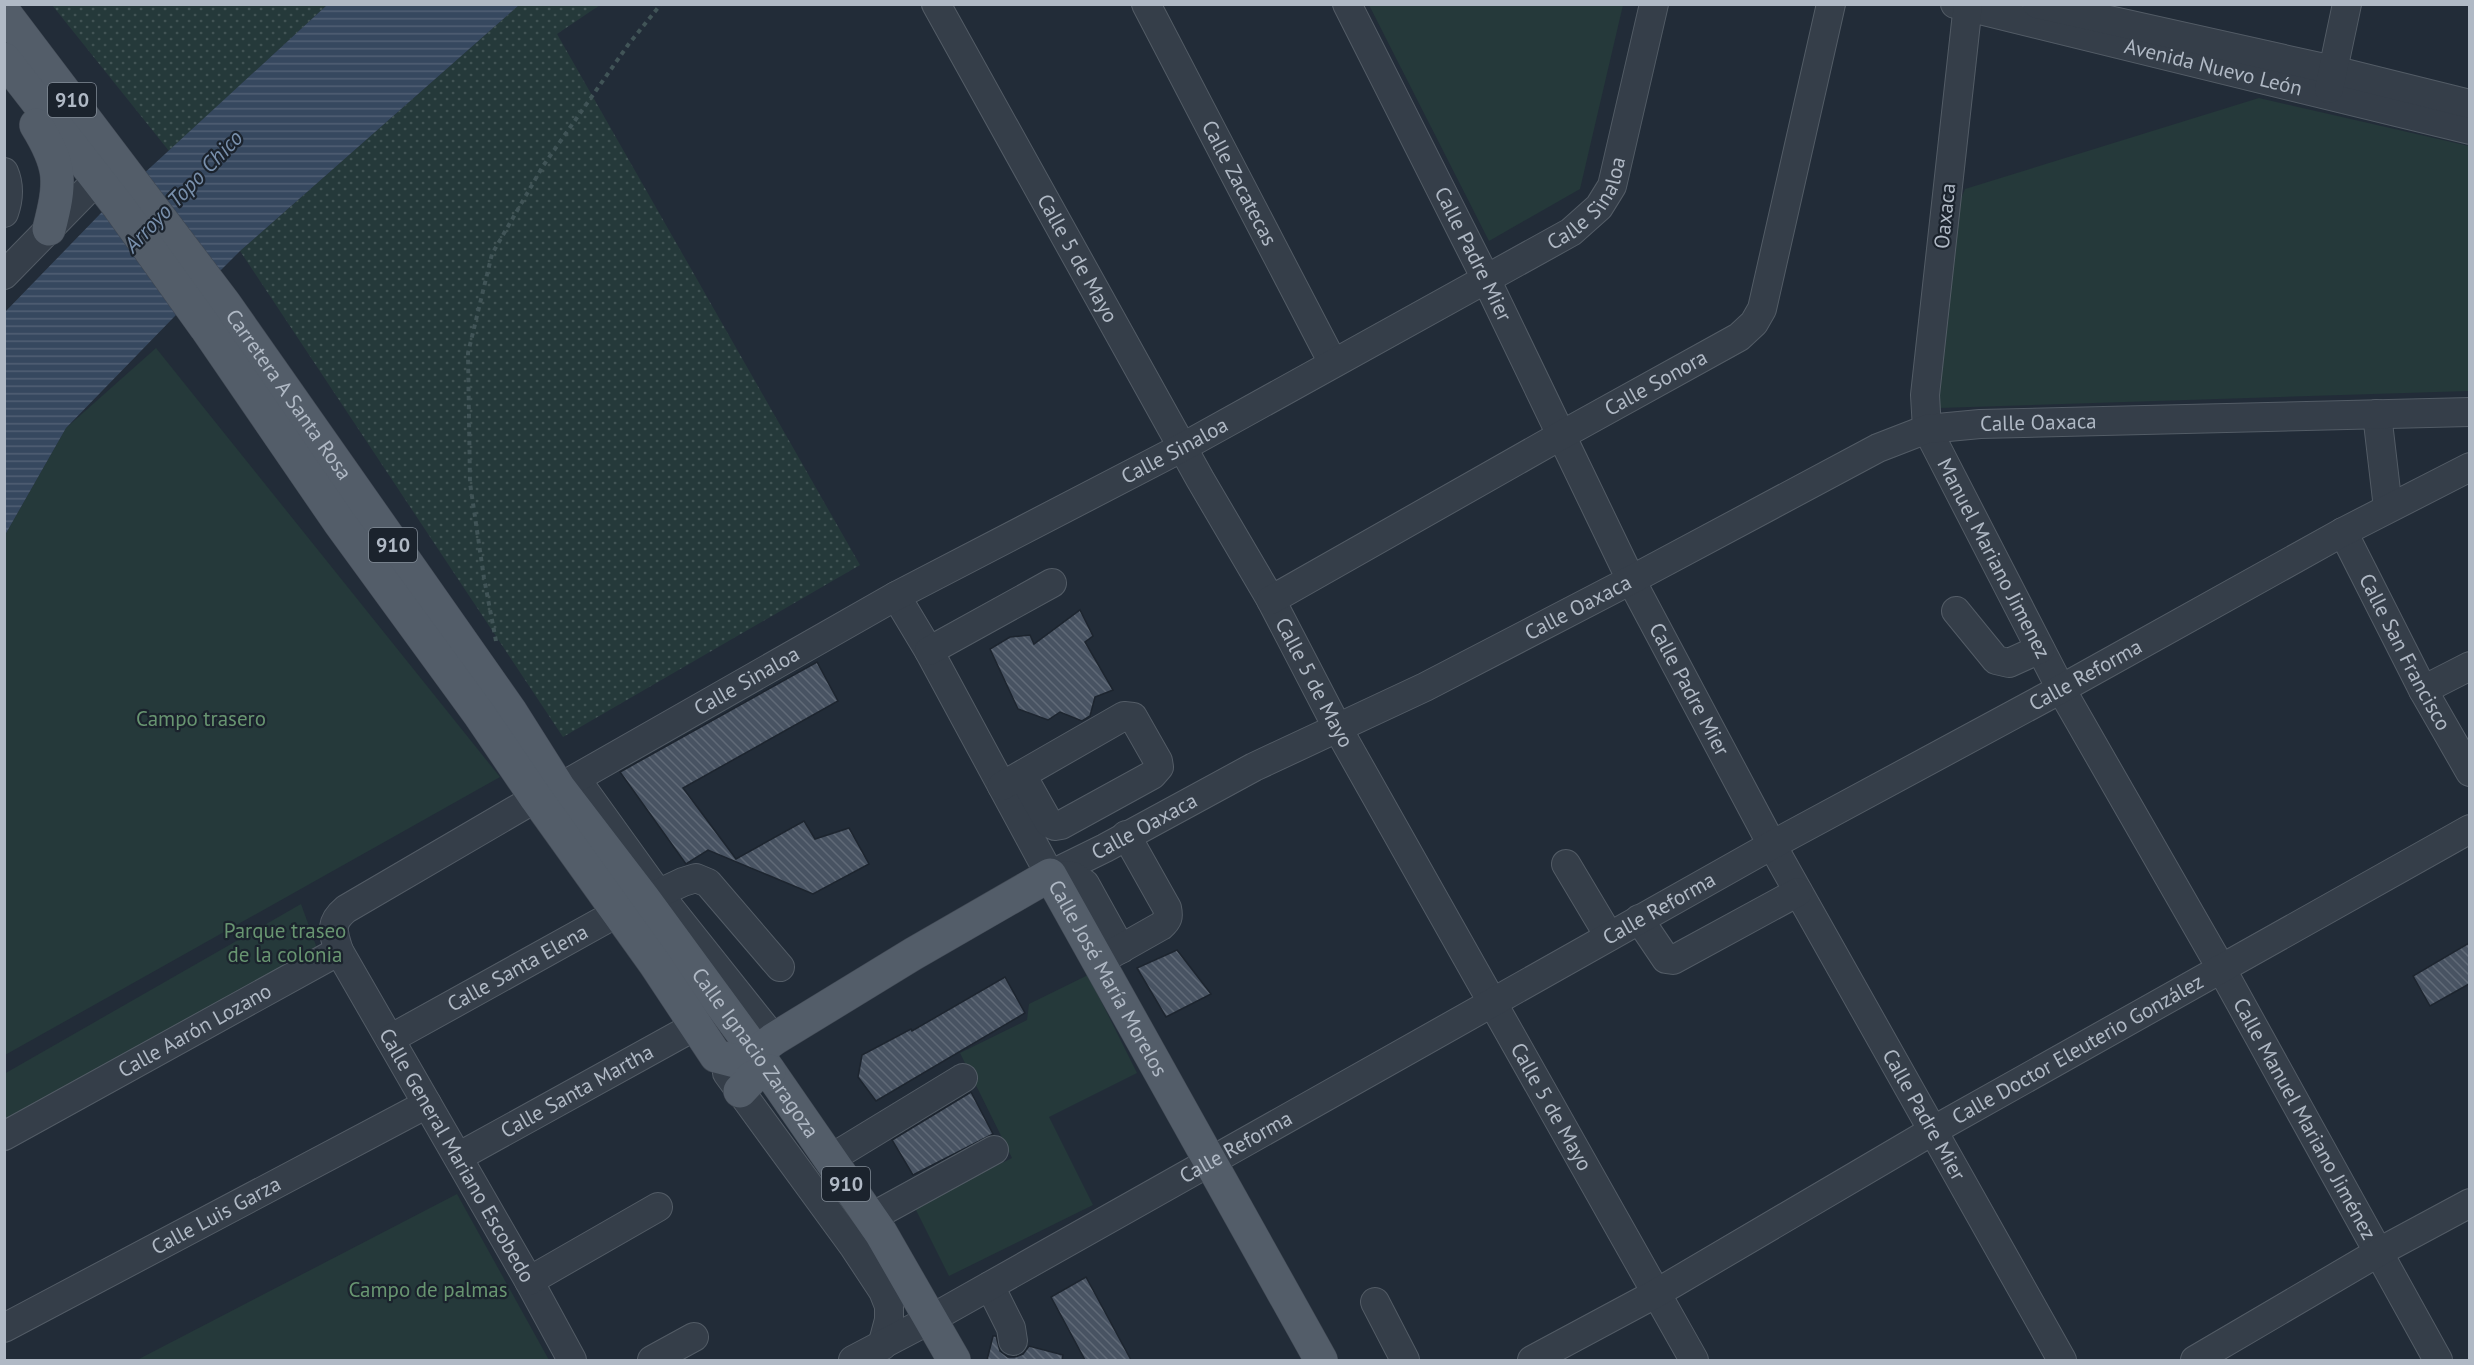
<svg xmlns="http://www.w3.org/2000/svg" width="2474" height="1365" font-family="'PT Sans',sans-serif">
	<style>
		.grass { fill: url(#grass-dots) }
		.park { fill: #25393a }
		.water { fill: url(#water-rules) }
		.building { fill: url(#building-back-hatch); stroke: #1d252f; stroke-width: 1.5 }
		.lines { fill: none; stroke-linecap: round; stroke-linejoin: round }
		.minor-casing { stroke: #535c66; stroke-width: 30 }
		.major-casing { stroke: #3f4752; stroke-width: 34 }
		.path { stroke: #415457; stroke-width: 4; stroke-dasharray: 4.5 4.5; stroke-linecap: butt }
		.minor { stroke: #353e49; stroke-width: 28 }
		.major { stroke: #535d69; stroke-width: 33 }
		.labels { text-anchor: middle; stroke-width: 4.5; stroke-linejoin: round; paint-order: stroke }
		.shield { fill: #1b232d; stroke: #838c97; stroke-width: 1.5 }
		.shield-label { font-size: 20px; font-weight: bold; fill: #b0b9c5 }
		.street-label { font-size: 21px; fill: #b0b9c5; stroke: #1b232d }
		.park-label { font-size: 21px; fill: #689571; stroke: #1b232d }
		.water-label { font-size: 22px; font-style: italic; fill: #7990ac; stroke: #1b232d }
	</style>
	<defs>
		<pattern id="grass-dots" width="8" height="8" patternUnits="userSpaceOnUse" patternTransform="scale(1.5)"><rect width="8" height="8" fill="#25393a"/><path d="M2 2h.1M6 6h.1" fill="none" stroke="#425455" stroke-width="1.8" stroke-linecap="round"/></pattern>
		<pattern id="water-rules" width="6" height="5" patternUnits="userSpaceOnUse" patternTransform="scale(1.5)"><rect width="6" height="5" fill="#36485f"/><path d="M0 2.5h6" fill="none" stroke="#516074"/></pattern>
		<pattern id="building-back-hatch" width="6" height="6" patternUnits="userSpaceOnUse" patternTransform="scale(1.5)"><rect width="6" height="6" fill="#485362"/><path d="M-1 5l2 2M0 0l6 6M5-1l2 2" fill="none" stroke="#606a77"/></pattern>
	</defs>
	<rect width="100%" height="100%" fill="#222c38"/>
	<!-- grass -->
	<g class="grass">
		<path d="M52 5H327L169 151Z"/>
		<path d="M519 5H600L557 34 860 565 563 737 240 251Z"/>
	</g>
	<!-- park -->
	<g class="park">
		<path d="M1369 5H1623L1580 189 1489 241Z"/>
		<path d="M2259 98 2469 146V391L1939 408 1932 396 1958 206 1965 189Z"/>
		<path d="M156 348 500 777 5 1055V535L66 428Z"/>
		<path d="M301 904 319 954 5 1120 4 1074Z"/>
		<path d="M1088 975 1137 1073 1049 1117 1093 1205 949 1276 914 1206 1012 1158 960 1053 1027 1020 1029 1004Z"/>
		<path d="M457 1194 549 1360H137Z"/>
	</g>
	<!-- water -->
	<path class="water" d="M327 5H519L240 251 174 317 66 428 5 535V312L102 212Z"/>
	<!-- building -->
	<g class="building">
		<path d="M1080 610 1093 636 1085 642 1113 690 1095 697 1090 716 1082 721 1060 712 1048 720 1018 709 990 649 1010 637 1030 635 1034 644Z"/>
		<path d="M817 662 838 701 683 788 736 859 804 821 815 839 849 828 869 864 813 894 708 850 686 864 620 772Z"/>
		<path d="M2469 943V984L2430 1006 2413 976Z"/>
		<path d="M1177 950 1211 994 1166 1017 1137 968Z"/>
		<path d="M1005 977 1025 1013 876 1101 858 1077 862 1055 911 1029 912 1031Z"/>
		<path d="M971 1092 993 1134 913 1175 892 1140Z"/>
		<path d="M1086 1277 1131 1360H1085L1051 1297Z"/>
		<path d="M993 1336H996L1000 1351 1008 1357H1015L1023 1354 1029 1346 1063 1355 1062 1360H987Z"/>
	</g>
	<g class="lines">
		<!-- minor casing -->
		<g class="minor-casing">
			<g id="minor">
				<path id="s1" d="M936 4 1200 479 1271 600 1337 727 1694 1360"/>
				<path id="s2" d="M1146 4 1333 363"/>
				<path id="s3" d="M1347 4 1486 279 1631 580 1772 845 2062 1360"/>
				<path id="s4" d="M1955 4 2470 130"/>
				<path id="s5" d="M1968 4 1925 395 1927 429 2061 689 2221 968 2438 1360"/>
				<path d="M2037 4 2333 70 2470 104"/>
				<path d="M2329 89 2347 4"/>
				<path d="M4 172C10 186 9 199 4 213"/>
				<path d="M4 275 97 180"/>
				<path d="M2377 414 2388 508"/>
				<path id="s6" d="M2343 532 2423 690 2470 772"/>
				<path d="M896 596 929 651 1050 875"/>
				<path id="s7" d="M1271 600 1560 436 1739 337 1754 323 1762 309 1831 4"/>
				<path d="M1956 611 1996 660 2009 663 2040 649"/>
				<path d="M929 651 1052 583"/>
				<path d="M2423 690 2470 666"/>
				<path d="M576 779 658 893 774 1039"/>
				<path d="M1002 786 1124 716 1133 717 1158 761 1159 767 1152 775 1061 825 1055 826 1049 823 1022 775"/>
				<path id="s8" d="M559 788 896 596 1183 447 1571 232 1599 207 1612 186 1654 4"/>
				<path d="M1566 864 1609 936"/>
				<path id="s9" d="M1050 875 1105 848 1254 767 1425 687 1631 580 1878 448 1927 429 1980 424 2470 412"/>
				<path d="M1050 875 1073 876 1085 884 1121 949"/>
				<path d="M1639 919 1666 959 1673 960 1798 892"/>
				<path id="s10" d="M339 951 529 1281 572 1360"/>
				<path d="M1099 961 1161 926C1168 920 1169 917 1167 908L1126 835"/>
				<path id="s11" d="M390 1039 617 913 683 882 696 878 708 883 780 967"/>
				<path d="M727 1073 854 1247 883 1291 889 1306V1320L882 1346"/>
				<path id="s12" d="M4 1136 339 951C333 932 329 923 346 909L536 798"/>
				<path id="s13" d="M458 1157 697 1025"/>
				<path d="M830 1159 963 1078"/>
				<path d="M870 1218 994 1150"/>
				<path d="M529 1281 658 1207"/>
				<path d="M990 1286 1011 1328 1013 1341"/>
				<path d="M1375 1302 1405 1360"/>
				<path id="s14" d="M4 1328 427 1104"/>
				<path d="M652 1360 694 1337"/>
				<path id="s15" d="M853 1360 931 1319 1772 845 2061 689 2343 532 2470 467"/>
				<path id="s16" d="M1532 1360 1655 1294 1934 1130 2470 829"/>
				<path d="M2195 1360 2379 1252 2470 1203"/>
			</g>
		</g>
		<!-- major casing -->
		<g class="major-casing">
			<g id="major">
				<path id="s17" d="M4 12 225 304 511 712 559 788 644 899 756 1052 881 1233 954 1360"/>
				<path id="s18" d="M4 59 119 207 206 328 339 522 479 714 536 798 655 964 716 1056 739 1062 746 1060 774 1039 913 954 1050 875 1321 1360"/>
				<path d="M36 125C62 167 61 182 49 229"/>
				<path d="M740 1091 753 1077 769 1071"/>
			</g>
		</g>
		<!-- path -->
		<path class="path" d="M496 641 484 578 470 483 468 353 492 254 543 166 628 45 661 4"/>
		<!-- minor -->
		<use href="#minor" class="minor"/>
		<!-- major -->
		<use href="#major" class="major"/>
	</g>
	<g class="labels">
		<!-- shield labels -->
		<g class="shield">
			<rect x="48" y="83" width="48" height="34" rx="4.5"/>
			<rect x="369" y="528" width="48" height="34" rx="4.5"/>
			<rect x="822" y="1167" width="48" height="34" rx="4.5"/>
		</g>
		<g class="shield-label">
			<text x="72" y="107">910</text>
			<text x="393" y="552">910</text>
			<text x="846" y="1191">910</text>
		</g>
		<!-- street labels -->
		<g class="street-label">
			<text dy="7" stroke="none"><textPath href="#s4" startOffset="266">Avenida Nuevo León</textPath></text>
			<text dy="7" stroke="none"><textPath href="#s2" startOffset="202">Calle Zacatecas</textPath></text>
			<text dy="7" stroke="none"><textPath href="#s8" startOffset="1188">Calle Sinaloa</textPath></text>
			<text transform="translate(1945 216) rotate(-84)" y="7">Oaxaca</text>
			<text dy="7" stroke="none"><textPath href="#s3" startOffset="280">Calle Padre Mier</textPath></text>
			<text dy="7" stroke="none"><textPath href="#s1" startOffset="291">Calle 5 de Mayo</textPath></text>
			<text dy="7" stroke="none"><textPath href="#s7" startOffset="442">Calle Sonora</textPath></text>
			<text dy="7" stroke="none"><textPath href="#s17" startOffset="477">Carretera A Santa Rosa</textPath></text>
			<text dy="7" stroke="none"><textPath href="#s9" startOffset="1096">Calle Oaxaca</textPath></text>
			<text dy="7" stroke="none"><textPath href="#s8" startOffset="702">Calle Sinaloa</textPath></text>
			<text dy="7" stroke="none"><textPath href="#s5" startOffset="573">Manuel Mariano Jimenez</textPath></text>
			<text dy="7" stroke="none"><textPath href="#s9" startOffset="592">Calle Oaxaca</textPath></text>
			<text dy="7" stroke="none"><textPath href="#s6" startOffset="135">Calle San Francisco</textPath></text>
			<text dy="7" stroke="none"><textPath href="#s15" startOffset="1410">Calle Reforma</textPath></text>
			<text dy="7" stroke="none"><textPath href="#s8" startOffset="216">Calle Sinaloa</textPath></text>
			<text dy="7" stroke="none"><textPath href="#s1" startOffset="777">Calle 5 de Mayo</textPath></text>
			<text dy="7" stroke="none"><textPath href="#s3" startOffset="766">Calle Padre Mier</textPath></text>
			<text dy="7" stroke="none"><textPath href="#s9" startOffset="106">Calle Oaxaca</textPath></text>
			<text dy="7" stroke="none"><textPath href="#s15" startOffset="924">Calle Reforma</textPath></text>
			<text dy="7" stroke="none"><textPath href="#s11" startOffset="146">Calle Santa Elena</textPath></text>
			<text dy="7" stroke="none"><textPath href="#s18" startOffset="1731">Calle José María Morelos</textPath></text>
			<text dy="7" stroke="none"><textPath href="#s12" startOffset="218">Calle Aarón Lozano</textPath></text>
			<text dy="7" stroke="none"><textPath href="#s16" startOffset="628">Calle Doctor Eleuterio González</textPath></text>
			<text dy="7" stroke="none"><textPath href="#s17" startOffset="1284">Calle Ignacio Zaragoza</textPath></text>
			<text dy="7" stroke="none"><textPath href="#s13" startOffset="136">Calle Santa Martha</textPath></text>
			<text dy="7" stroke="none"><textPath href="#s1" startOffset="1263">Calle 5 de Mayo</textPath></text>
			<text dy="7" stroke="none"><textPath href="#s3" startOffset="1252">Calle Padre Mier</textPath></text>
			<text dy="7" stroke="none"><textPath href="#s5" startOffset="1214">Calle Manuel Mariano Jiménez</textPath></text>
			<text dy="7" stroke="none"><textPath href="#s15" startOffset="438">Calle Reforma</textPath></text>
			<text dy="7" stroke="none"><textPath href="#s10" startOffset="236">Calle General Mariano Escobedo</textPath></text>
			<text dy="7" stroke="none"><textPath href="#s14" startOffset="240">Calle Luis Garza</textPath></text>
		</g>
		<!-- park labels -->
		<g class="park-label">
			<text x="201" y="726">Campo trasero</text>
			<text x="285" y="938">Parque traseo<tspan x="285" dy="24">de la colonia</tspan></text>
			<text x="428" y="1297">Campo de palmas</text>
		</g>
		<!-- water labels -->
		<g class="water-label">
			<text transform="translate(183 191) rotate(-46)" y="8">Arroyo Topo Chico</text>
		</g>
	</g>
	<!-- border -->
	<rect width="2474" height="1365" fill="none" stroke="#b0b9c5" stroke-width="12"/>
</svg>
